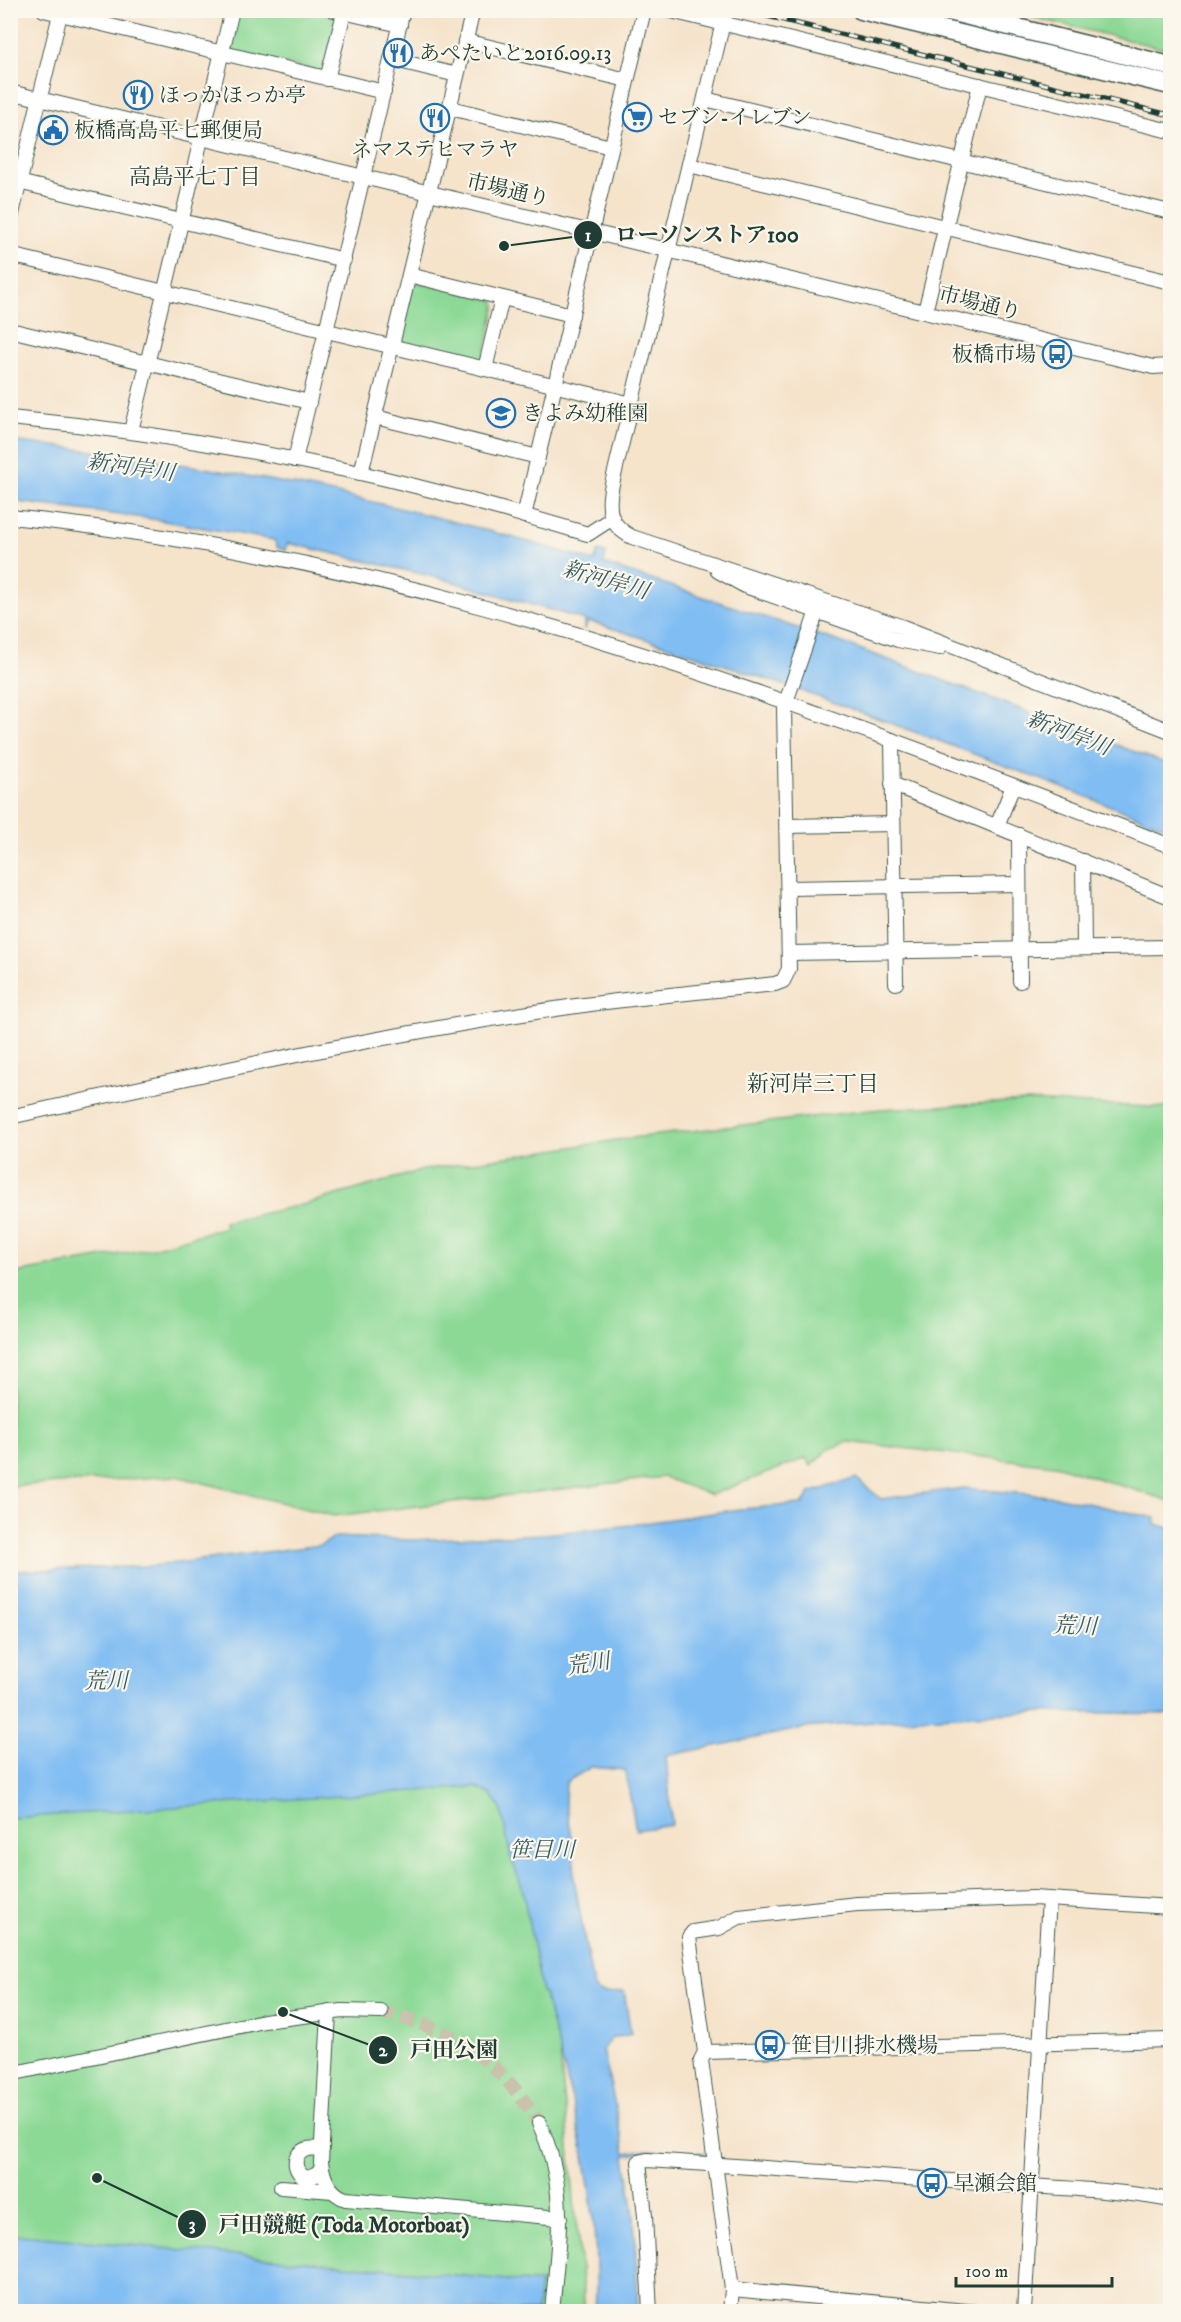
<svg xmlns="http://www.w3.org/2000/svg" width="1181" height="2322" font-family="'IM FELL DW Pica','Noto Serif JP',serif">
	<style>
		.green { fill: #8cd996; stroke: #568b65; stroke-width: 1.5 }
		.water { fill: #80bdf3; stroke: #507d94; stroke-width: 1.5 }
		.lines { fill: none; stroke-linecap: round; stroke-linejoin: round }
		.minor-tunnel { stroke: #cac2ac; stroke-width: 14; stroke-dasharray: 14 7; stroke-linecap: butt }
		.minor-casing { stroke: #3f564a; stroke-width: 16 }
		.major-casing { stroke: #3f564a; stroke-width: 21 }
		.minor { stroke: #fff; stroke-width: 14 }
		.major { stroke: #fff; stroke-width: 18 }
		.rail-casing { stroke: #1f3d34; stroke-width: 5 }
		.rail { stroke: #fbf7ec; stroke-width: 3; stroke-dasharray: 9; stroke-linecap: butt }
		.labels { text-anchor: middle; stroke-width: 4.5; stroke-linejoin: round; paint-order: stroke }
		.poi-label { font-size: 21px; fill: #1f3d34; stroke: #fbf7ec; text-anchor: start }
		.street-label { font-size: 21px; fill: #1f3d34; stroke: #fbf7ec }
		.neighbourhood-label { font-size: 22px; fill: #1f3d34; stroke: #fbf7ec }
		.water-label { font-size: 22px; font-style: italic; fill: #375d64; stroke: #fbf7ec }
		.leader { fill: none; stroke: #1f3d34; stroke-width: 2 }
		.callout-dot { fill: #1f3d34; stroke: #fbf7ec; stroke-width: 2 }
		.mark-label { font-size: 18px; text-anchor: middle; font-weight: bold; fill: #fff }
		.callout-label { font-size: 22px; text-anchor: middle; font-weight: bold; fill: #1f3d34; stroke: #fbf7ec; stroke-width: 4.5; stroke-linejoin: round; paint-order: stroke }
	</style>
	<rect width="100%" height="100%" fill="#fbf7ec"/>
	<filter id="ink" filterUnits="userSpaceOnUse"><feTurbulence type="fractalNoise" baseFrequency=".0167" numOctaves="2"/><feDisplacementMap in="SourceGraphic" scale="12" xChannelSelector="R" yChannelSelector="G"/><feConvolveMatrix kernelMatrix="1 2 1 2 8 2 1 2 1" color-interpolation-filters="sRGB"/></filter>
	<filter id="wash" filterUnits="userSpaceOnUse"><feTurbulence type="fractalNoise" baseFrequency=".008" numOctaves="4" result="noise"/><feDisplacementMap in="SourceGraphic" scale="24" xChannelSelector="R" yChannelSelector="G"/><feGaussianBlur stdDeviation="1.35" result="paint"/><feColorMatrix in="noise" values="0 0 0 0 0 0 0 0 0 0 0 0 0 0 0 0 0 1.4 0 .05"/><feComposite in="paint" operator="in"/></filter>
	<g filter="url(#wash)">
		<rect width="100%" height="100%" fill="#f5e3ca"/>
		<!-- green -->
		<g class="green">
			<path d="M236 11H317L336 15 339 19 326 70 321 72 230 51 227 47Z"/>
			<path d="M1006 11H1170V50Z"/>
			<path d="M417 282 494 300 496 305 483 360 479 363 401 344 398 339 412 285Z"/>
			<path d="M1028 1101 1170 1108V1501L1055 1465 848 1442 827 1450 811 1466 806 1458 711 1495 663 1477 334 1516 176 1476 11 1486V1274L153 1248 225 1227 224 1222 306 1204 423 1170 623 1139 880 1109Z"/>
			<path d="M525 1697 585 2311H11V1713Z"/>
		</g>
		<!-- water -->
		<g class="water">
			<path d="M11 441C208 462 403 503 594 561L598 551 606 553 604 564 846 644 1170 765V829C979 755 785 681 588 621L585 629H584L585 620 443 579 288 543 286 550 278 548 274 540 152 519 11 501Z"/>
			<path d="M856 1478 881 1499 964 1488 1059 1497 1156 1518 1155 1524 1170 1528V1714L1033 1712 918 1718 805 1728 666 1756 672 1825 636 1830 625 1770 591 1767 566 1782 565 1802 574 1847V1879L593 1986C599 1997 613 1992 624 1991L631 2034 610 2039 603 2050 625 2153 643 2150 706 2153V2156L644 2152 625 2156 634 2216 638 2311H595C603 2202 572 2098 544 1993H542L522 1887 511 1858 501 1808 490 1794 475 1787 11 1818V1571L152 1566 321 1545 336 1537 411 1540 545 1534 623 1526 740 1509 802 1504 810 1493Z"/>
			<path d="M10 2234 540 2283 537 2311H11Z"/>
		</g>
	</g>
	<g filter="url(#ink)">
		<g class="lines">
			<!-- minor-tunnel -->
			<path class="minor-tunnel" d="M381 2012C455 2029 498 2059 539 2123"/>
			<!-- minor casing -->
			<g class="minor-casing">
				<g id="minor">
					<path d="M44 10 384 92"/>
					<path d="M334 10 400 25"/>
					<path d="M667 10 1170 131"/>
					<path d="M726 10 612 484C607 508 608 525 632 537L903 627 1170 731"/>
					<path d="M465 41 627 80"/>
					<path d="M391 59 457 75"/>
					<path d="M327 79 344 13"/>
					<path d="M10 92 1153 367 1170 366"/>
					<path d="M705 99 1170 212"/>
					<path d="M450 108 611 147"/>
					<path d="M689 165 1170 282"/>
					<path d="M10 180 344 260"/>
					<path d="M10 222 61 10"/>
					<path d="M10 255 632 404"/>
					<path d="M409 275 572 315"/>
					<path d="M925 312 980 85"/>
					<path d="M10 330 309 402"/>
					<path d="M485 369 502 298"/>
					<path d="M375 417 538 457"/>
					<path d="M10 418C128 429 245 448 360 473 437 490 512 512 588 534L611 519"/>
					<path d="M131 431 232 10"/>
					<path d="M295 460 403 10"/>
					<path d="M361 473 473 10"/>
					<path d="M524 516 644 10"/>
					<path d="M10 517C333 549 641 646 943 759 1019 788 1095 816 1170 846"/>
					<path d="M718 571 745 586 898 640 940 648"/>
					<path d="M892 740 896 983"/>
					<path d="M892 784 1170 897"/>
					<path d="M787 826 893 824"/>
					<path d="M997 826 1013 786"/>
					<path d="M1019 835 1020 981"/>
					<path d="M1083 861 1084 948"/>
					<path d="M788 888 1019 884"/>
					<path d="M789 953 1170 947"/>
					<path d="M10 1117C198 1075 386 1033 576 1006 642 997 709 991 775 984L783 981 789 969 784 708 817 611"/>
					<path d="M329 2012 321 2162C323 2178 330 2194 346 2199L560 2218"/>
					<path d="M705 2052 1170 2040"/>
					<path d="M10 2074 264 2021 342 2011 381 2012"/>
					<path d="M539 2123C569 2188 558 2243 552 2312"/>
					<path d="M322 2149C317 2149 311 2148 307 2149 291 2154 293 2173 307 2178L316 2175 322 2169"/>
					<path d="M281 2187 333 2191"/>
					<path d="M732 2289 977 2312"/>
					<path d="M650 2312 645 2216 639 2162 647 2160C758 2167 869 2176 979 2183 1043 2188 1108 2188 1170 2200"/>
					<path d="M730 2312 732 2289 701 2060 705 2052 689 1937 693 1932 719 1928 739 1917 857 1904 1033 1898 1170 1907"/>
					<path d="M1024 2312 1049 1899"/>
				</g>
			</g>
			<!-- major casing -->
			<g class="major-casing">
				<g id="major">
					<path d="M861 10 1170 85"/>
					<path d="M945 10 1170 66"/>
				</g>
			</g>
			<!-- minor -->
			<use href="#minor" class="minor"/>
			<!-- major -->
			<use href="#major" class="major"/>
			<!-- rail casing -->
			<g class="rail-casing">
				<path id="rail" d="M742 10 1170 115"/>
			</g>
			<!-- rail -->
			<use href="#rail" class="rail"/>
		</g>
	</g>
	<!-- icons -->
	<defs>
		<g id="restaurant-ring" transform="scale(1.5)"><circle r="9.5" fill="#fbf7ec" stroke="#1f6fb2" stroke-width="1.5"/><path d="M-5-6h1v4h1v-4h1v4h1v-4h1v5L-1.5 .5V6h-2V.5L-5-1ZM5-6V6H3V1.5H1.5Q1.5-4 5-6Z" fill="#1f6fb2"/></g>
		<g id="supermarket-ring" transform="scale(1.5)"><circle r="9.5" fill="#fbf7ec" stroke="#1f6fb2" stroke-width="1.5"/><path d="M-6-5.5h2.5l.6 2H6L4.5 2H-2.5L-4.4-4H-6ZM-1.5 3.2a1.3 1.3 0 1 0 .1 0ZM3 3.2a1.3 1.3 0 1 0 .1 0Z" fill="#1f6fb2"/></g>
		<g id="civic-ring" transform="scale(1.5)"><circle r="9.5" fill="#fbf7ec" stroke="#1f6fb2" stroke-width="1.5"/><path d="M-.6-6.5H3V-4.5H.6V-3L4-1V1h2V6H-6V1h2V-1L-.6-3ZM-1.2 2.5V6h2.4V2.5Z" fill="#1f6fb2"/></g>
		<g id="bus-ring" transform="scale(1.5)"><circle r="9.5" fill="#fbf7ec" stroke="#1f6fb2" stroke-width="1.5"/><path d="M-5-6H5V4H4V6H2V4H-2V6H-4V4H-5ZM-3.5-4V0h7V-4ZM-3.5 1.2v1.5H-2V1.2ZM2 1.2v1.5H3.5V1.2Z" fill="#1f6fb2"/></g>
		<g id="school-ring" transform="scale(1.5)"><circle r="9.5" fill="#fbf7ec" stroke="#1f6fb2" stroke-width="1.5"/><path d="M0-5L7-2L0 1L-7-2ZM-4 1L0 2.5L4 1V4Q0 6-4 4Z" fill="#1f6fb2"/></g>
	</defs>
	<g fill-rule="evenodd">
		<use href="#restaurant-ring" x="398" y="53"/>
		<use href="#restaurant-ring" x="138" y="95"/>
		<use href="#supermarket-ring" x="637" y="117"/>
		<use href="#restaurant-ring" x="435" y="118"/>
		<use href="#civic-ring" x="53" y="130"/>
		<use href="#bus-ring" x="1057" y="354"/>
		<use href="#school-ring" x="501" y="413"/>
		<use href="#bus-ring" x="770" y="2045"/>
		<use href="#bus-ring" x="932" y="2183"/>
	</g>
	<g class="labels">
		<!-- poi labels -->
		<g class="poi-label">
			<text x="419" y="60">あぺたいと2016.09.13</text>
			<text x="159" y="102">ほっかほっか亭</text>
			<text x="658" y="124">セブン-イレブン</text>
			<text x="74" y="137">板橋高島平七郵便局</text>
			<text x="435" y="156" text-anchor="middle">ネマステヒマラヤ</text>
			<text x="1036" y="361" text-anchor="end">板橋市場</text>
			<text x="522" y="420">きよみ幼稚園</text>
			<text x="791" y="2052">笹目川排水機場</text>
			<text x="953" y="2190">早瀬会館</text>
		</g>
		<!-- street labels -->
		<g class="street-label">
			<text transform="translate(508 190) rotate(13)" y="7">市場通り</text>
			<text transform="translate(980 303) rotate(14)" y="7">市場通り</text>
		</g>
		<!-- neighbourhood labels -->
		<g class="neighbourhood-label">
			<text x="195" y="184">高島平七丁目</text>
			<text x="813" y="1091">新河岸三丁目</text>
		</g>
		<!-- water labels -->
		<g class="water-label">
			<text transform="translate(131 466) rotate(8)" y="8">新河岸川</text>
			<text transform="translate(606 579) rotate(16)" y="8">新河岸川</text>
			<text transform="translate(1069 732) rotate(21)" y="8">新河岸川</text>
			<text transform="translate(1075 1625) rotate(2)" y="8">荒川</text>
			<text transform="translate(588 1663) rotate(-9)" y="8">荒川</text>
			<text transform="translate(106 1680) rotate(-1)" y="8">荒川</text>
			<text x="542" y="1857">笹目川</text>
		</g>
	</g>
	<!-- callouts -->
	<path class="leader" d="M504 246L588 235M283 2012L383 2050M97 2178L192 2224"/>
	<g class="callout-dot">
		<circle cx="504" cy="246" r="6"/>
		<circle cx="283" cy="2012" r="6"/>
		<circle cx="97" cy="2178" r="6"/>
		<circle cx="588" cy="235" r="15"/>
		<circle cx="383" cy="2050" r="15"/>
		<circle cx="192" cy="2224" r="15"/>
	</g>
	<g class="mark-label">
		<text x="588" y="241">1</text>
		<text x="383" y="2056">2</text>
		<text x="192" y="2230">3</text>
	</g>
	<g class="callout-label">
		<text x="707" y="242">ローソンストア100</text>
		<text x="454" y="2057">戸田公園</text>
		<text x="344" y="2232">戸田競艇 (Toda Motorboat)</text>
	</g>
	<!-- margin -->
	<rect width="1181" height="2322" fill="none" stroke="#fbf7ec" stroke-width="36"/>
	<!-- scale -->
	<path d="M956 2277v9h156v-9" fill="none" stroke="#1f3d34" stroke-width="3"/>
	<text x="965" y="2277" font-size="18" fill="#1f3d34" stroke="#fbf7ec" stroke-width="4.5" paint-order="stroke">100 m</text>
</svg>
